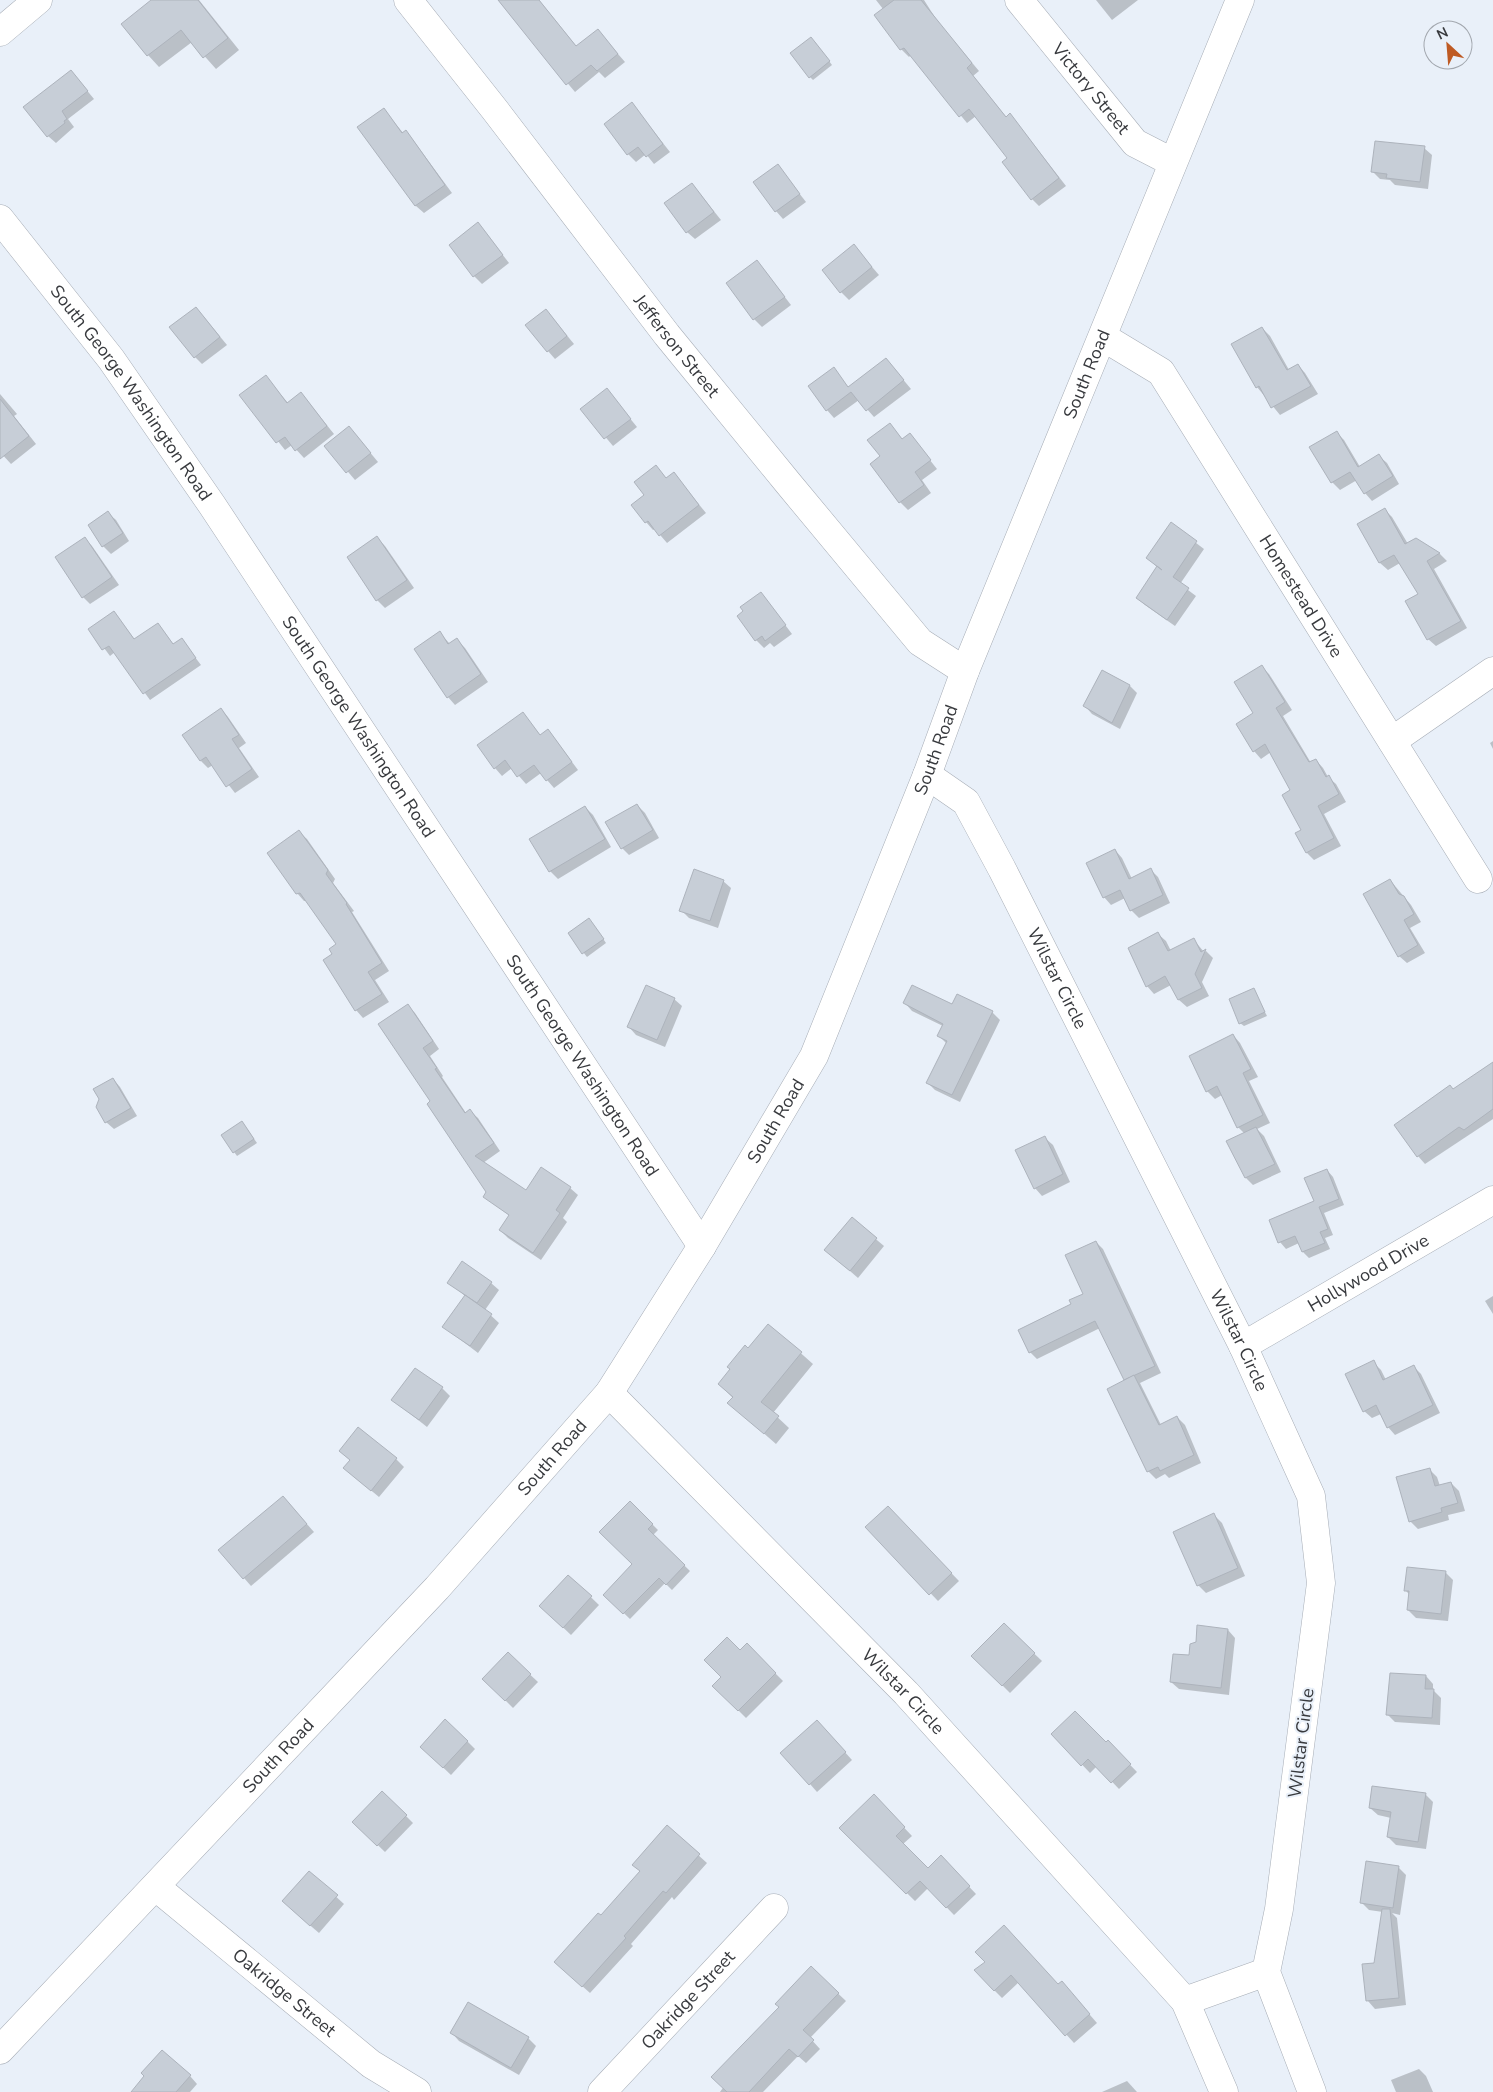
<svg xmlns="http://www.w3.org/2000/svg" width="1493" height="2092" font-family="'Nunito Sans',sans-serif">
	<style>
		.shadow { fill: #0003 }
		.building { fill: #c7ced7; stroke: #adb3bc }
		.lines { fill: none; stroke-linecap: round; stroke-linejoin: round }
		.minor-casing { stroke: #a7adb6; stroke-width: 29 }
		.tertiary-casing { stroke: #a7adb6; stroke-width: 29 }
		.secondary-casing { stroke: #a7adb6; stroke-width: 29 }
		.minor { stroke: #fff; stroke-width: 28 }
		.tertiary { stroke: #fff; stroke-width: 28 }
		.secondary { stroke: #fff; stroke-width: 28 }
		.labels { text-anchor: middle; stroke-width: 4; stroke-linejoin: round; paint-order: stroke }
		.street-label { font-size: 18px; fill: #383a3e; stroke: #e9f0f9 }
	</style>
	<rect width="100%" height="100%" fill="#e9f0f9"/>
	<!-- shadow -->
	<g class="shadow">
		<path d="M153 0H199L239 50 216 69 192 42 159 67 148 55Z"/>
		<path d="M498 0H539L577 47 598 31 625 62 605 78 599 72 575 92Z"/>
		<path d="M876 0H924L938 22 979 71 973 76 1007 118 1010 115 1017 123 1066 186 1039 206 1032 199 1009 158 976 116 967 123 911 55 909 57 901 49 875 15 883 9Z"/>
		<path d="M1096 0H1138L1112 20Z"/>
		<path d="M815 42 832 65 813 80 810 77Z"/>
		<path d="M71 71 94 99 68 119 74 127 56 143 48 136Z"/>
		<path d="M632 104 670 152 654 164 646 154 636 162 628 154Z"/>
		<path d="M384 110 404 134 406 132 413 140 452 193 424 213 416 206 359 127Z"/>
		<path d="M1424 148 1432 155 1428 189 1395 185 1390 180 1380 179 1372 171Z"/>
		<path d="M778 166 806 202 783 219 776 211Z"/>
		<path d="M692 184 721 220 695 239 687 232Z"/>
		<path d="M485 232 509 263 482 284 474 276Z"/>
		<path d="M854 246 879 275 849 300 841 292Z"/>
		<path d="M757 261 791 305 762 327 754 319Z"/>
		<path d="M546 310 574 344 555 359 548 351Z"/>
		<path d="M203 316 227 345 202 364 195 357Z"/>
		<path d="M1262 328 1270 336 1289 370 1298 365 1305 373 1318 394 1280 415 1257 387Z"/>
		<path d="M886 359 911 389 874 417 859 400 834 418 827 410 833 369 849 388Z"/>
		<path d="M265 376 288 403 301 393 334 434 304 458 292 445 285 450 241 395Z"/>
		<path d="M607 390 637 427 613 446 582 409Z"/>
		<path d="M0 394 17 414 14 416 36 444 11 464 0 452Z"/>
		<path d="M890 425 903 440 910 435 937 469 922 480 931 493 908 510 900 502 882 456Z"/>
		<path d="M349 427 378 462 355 480 326 446Z"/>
		<path d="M1336 432 1344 440 1360 467 1379 456 1387 463 1399 484 1372 501 1365 493 1357 480 1340 490 1332 482Z"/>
		<path d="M656 467 667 479 674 474 706 513 667 543 655 529 653 530 646 522V495Z"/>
		<path d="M1384 509 1392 517 1408 544 1416 540 1440 554 1447 561 1434 569 1467 628 1436 646 1428 639 1419 594 1400 563 1388 570 1380 563 1358 524Z"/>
		<path d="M108 513 116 520 129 541 111 554 103 546 89 525Z"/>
		<path d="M1171 524 1204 549 1180 584 1196 596 1175 626 1145 605 1137 598 1158 568 1148 558Z"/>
		<path d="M377 538 385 546 414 588 385 608 377 600 348 558Z"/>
		<path d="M85 539 92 546 119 585 90 604 83 597Z"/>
		<path d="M761 593 792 634 774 647 770 643 764 648 756 640 745 612Z"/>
		<path d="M114 612 135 640 158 624 174 645 182 640 201 665 150 700 115 652 110 656 90 629Z"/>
		<path d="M440 633 450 644 457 640 465 648 488 682 455 705 448 697Z"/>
		<path d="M1262 667 1269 674 1292 710 1283 716 1311 763 1316 760 1323 768 1328 777 1336 784 1346 802 1324 814 1341 846 1314 860 1307 853 1297 834 1302 831 1292 791 1271 752 1261 759 1254 751 1255 713Z"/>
		<path d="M1102 671 1130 686 1137 693 1120 729 1092 714 1085 706Z"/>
		<path d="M221 709 228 717 246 743 239 748 259 777 235 793 213 765 208 768 201 761Z"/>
		<path d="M523 714 541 736 548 731 555 739 578 770 554 788 541 773 526 784 512 768 502 776 495 768Z"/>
		<path d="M1493 741V749L1490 743Z"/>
		<path d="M637 805 645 813 659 838 629 855 622 848Z"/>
		<path d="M585 807 593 815 611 847 558 879 550 871Z"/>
		<path d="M299 832 307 839 335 879 333 883 354 911 352 912 389 971 375 980 389 1002 363 1018 356 1010 333 955 338 945 307 901H304L297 893Z"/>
		<path d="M1115 850 1122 858 1132 879 1151 870 1158 877 1170 903 1139 918 1131 910 1125 898 1111 905 1104 897Z"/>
		<path d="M1390 880 1411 905 1421 922 1410 928 1425 953 1407 963 1399 956Z"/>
		<path d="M723 881 731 888 718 928 689 918 681 910Z"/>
		<path d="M592 923 606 943 587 957 569 934Z"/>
		<path d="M1158 934 1166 941 1171 951 1194 940 1204 952 1206 951 1213 958 1202 982 1209 996 1187 1007 1179 1000 1171 985 1154 994 1147 986Z"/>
		<path d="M1253 989 1267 1016 1244 1026 1240 1023Z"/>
		<path d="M674 999 682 1006 665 1047 636 1035 629 1027Z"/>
		<path d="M905 1003 953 1006 992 1012 1000 1020 960 1102 935 1090 928 1083 947 1044 939 1036 943 1026 912 1011Z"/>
		<path d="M408 1006 415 1013 439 1049 430 1056 443 1076 442 1077 466 1113 470 1111 478 1118 500 1151 483 1163 526 1192 570 1188 578 1195 563 1218 567 1222 541 1260 508 1238 500 1230 510 1216 485 1197 488 1192 432 1102Z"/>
		<path d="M1233 1035 1240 1043 1258 1077 1249 1081 1270 1123 1257 1129 1264 1136 1281 1172 1253 1185 1246 1178 1245 1134 1238 1127 1222 1095 1215 1099 1207 1091Z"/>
		<path d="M1493 1064V1119L1425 1164 1418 1156 1453 1090Z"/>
		<path d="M113 1079 120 1087 137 1116 114 1129 106 1122Z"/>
		<path d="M242 1122 257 1143 237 1156 222 1135Z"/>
		<path d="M1045 1138 1053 1145 1070 1182 1042 1196 1035 1188Z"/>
		<path d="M1327 1170 1333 1177 1344 1205 1324 1213 1333 1235 1325 1238 1330 1249 1309 1258 1303 1252 1299 1243 1286 1249 1280 1242 1315 1202Z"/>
		<path d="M852 1219 884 1246 858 1278 834 1257Z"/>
		<path d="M1096 1242 1103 1249 1161 1373 1140 1383 1161 1425 1177 1417 1185 1425 1201 1463 1169 1478 1165 1474 1156 1479 1148 1471 1126 1381 1100 1328 1037 1359 1030 1352 1073 1305 1084 1295Z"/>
		<path d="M449 1282 491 1283 499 1290 485 1310 499 1323 478 1353 444 1327 465 1296Z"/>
		<path d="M1493 1296V1314L1485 1301Z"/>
		<path d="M769 1325 813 1364 773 1413 789 1428 776 1444 729 1403 733 1398 719 1384Z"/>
		<path d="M1373 1362 1381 1370 1386 1380 1413 1366 1421 1374 1440 1413 1395 1435 1388 1427 1381 1414 1372 1418 1364 1411Z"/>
		<path d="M442 1388 450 1396 427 1427 393 1400Z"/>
		<path d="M340 1451 396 1459 404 1467 379 1497 344 1468 351 1461Z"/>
		<path d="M1429 1469 1437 1477 1440 1486 1451 1483 1459 1491 1465 1511 1448 1515 1449 1520 1418 1529 1410 1521Z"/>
		<path d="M630 1502 658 1530 653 1535 690 1571 672 1590 665 1583 630 1619 605 1595 634 1564Z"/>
		<path d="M290 1505 314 1532 251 1586 244 1578Z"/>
		<path d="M888 1508 959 1581 938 1601 867 1527Z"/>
		<path d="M1214 1515 1222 1523 1245 1576 1206 1593 1198 1585Z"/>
		<path d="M1445 1572 1453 1580 1448 1621 1416 1618 1408 1610 1410 1595 1406 1591Z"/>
		<path d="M569 1576 599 1605 571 1635 549 1614Z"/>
		<path d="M1004 1625 1042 1661 1010 1693 973 1656Z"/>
		<path d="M1228 1630 1235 1638 1229 1695 1179 1689 1171 1682 1190 1656Z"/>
		<path d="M747 1645 783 1681 746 1718 714 1686 723 1677Z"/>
		<path d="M508 1654 538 1682 513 1708 484 1679Z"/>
		<path d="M1426 1676 1433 1684V1690L1441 1698 1440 1725 1395 1722 1388 1715Z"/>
		<path d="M824 1729 852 1760 817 1792 810 1784Z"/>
		<path d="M1053 1734 1106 1744 1108 1742 1137 1772 1119 1789 1097 1766 1090 1773Z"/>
		<path d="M467 1741 475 1749 451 1775 429 1754Z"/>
		<path d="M382 1792 413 1823 385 1852 354 1822Z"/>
		<path d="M1425 1794 1433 1802 1426 1849 1396 1845 1388 1837 1391 1818 1378 1815 1370 1808Z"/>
		<path d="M874 1796 912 1836 903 1844 928 1869 941 1857 976 1894 954 1915 928 1888 915 1901 841 1828Z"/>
		<path d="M667 1827 707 1863 674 1900 672 1897 631 1944 633 1946 590 1993 563 1969 601 1917 641 1872Z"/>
		<path d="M1398 1867 1406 1875 1400 1915 1392 1913 1397 1918 1406 2005 1375 2009 1368 2001 1383 1912 1369 1910 1361 1902Z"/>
		<path d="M310 1873 344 1904 319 1933 291 1909Z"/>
		<path d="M986 1962 1069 1991 1097 2023 1074 2043 1019 1982 1002 1998 994 1990Z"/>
		<path d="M811 1968 846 2001 810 2038 820 2049 806 2063 798 2056 763 2092H720L780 2007Z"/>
		<path d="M452 2033 528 2038 536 2046 519 2075 459 2041Z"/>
		<path d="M1419 2069 1426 2076 1433 2092H1396L1391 2080Z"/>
		<path d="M190 2076 197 2084 190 2092H132Z"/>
		<path d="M1127 2081 1137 2092H1102Z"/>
	</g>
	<!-- building -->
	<g class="building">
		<path d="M151 0H198L228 38 203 58 181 30 147 56 121 24Z"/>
		<path d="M498 0H539L576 46 598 29 618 54 597 71 591 65 566 85Z"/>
		<path d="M894 0H921L972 63 967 68 1006 117 1010 113 1059 178 1031 200 1002 162 1007 158 969 109 959 117 904 48 900 50 874 15Z"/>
		<path d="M811 37 830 61 809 78 790 53Z"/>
		<path d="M71 70 88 91 62 111 67 119 64 121 65 123 47 137 23 107Z"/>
		<path d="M632 102 663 144 646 157 638 147 627 155 604 124Z"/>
		<path d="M384 108 402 133 406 130 445 185 415 206 357 127Z"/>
		<path d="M1375 141 1425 146 1420 182 1386 178 1387 174 1371 172Z"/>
		<path d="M778 164 800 194 775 212 753 182Z"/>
		<path d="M692 183 714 212 686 233 664 203Z"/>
		<path d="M478 222 503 255 473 277 449 245Z"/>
		<path d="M854 244 872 267 840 293 822 270Z"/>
		<path d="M757 260 785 297 753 320 726 283Z"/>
		<path d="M196 307 220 337 194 358 169 327Z"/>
		<path d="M546 309 567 336 547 352 525 325Z"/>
		<path d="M1262 327 1287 370 1298 364 1311 386 1271 408 1259 386 1256 388 1231 344Z"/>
		<path d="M886 358 904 380 866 411 851 392 826 411 808 386 834 367 848 387Z"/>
		<path d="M266 375 287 403 301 392 327 426 295 451 285 437 276 443 239 395Z"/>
		<path d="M607 388 631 419 604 439 580 409Z"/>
		<path d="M0 399 29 436 0 459Z"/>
		<path d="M890 423 902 439 910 433 931 460 915 472 924 485 899 503 870 464 880 456 867 440Z"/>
		<path d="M349 426 371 453 346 473 324 446Z"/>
		<path d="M1337 431 1358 467 1379 454 1393 476 1364 494 1350 472 1331 483 1309 447Z"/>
		<path d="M656 465 666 478 674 472 699 505 659 536 648 521 645 523 631 505 644 495 634 482Z"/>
		<path d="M1385 508 1405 544 1416 538 1440 553 1427 561 1461 621 1427 640 1405 601 1418 594 1394 555 1379 563 1357 524Z"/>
		<path d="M108 511 123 533 102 547 88 525Z"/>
		<path d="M1171 522 1197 541 1173 577 1189 588 1167 620 1136 598 1157 566 1162 570 1146 558Z"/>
		<path d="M377 536 407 580 376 601 347 557Z"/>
		<path d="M85 537 112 577 82 598 55 557Z"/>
		<path d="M761 592 786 625 765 641 762 636 755 641 737 616 743 611 740 607Z"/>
		<path d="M114 611 134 639 158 623 173 644 182 638 196 658 143 694 109 646 102 650 88 629Z"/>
		<path d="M440 631 448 644 457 638 481 674 447 698 414 649Z"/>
		<path d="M1262 665 1285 702 1276 708 1309 762 1316 759 1326 777 1329 775 1339 794 1318 806 1334 838 1306 853 1295 833 1301 830 1282 795 1290 790 1265 744 1253 752 1236 724 1253 713 1234 682Z"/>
		<path d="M1102 670 1130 685 1112 723 1083 706Z"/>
		<path d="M221 708 239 735 232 739 252 769 226 787 206 757 200 761 182 735Z"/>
		<path d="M523 712 540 735 548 729 572 762 546 781 534 765 517 777 505 760 494 769 477 745Z"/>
		<path d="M637 804 653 830 621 849 605 822Z"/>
		<path d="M585 806 605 839 549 872 529 839Z"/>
		<path d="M299 830 328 870 326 874 347 903 346 904 382 963 368 972 382 994 355 1011 323 960 332 954 329 949 336 944 300 893 296 894 267 853Z"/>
		<path d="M1115 849 1129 879 1151 868 1163 895 1130 911 1120 890 1103 898 1086 863Z"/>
		<path d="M694 869 724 880 710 921 679 911Z"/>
		<path d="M1390 879 1399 894 1404 896 1414 914 1404 920 1418 945 1398 957 1363 894Z"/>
		<path d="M589 918 604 939 582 954 568 933Z"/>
		<path d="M1158 932 1168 951 1194 938 1201 952 1206 949 1195 974 1202 988 1178 1000 1165 976 1146 987 1128 948Z"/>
		<path d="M646 985 675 998 657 1040 627 1027Z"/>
		<path d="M912 985 952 1004 957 994 993 1011 952 1095 926 1083 947 1041 937 1036 943 1024 903 1003Z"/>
		<path d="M1254 988 1265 1012 1239 1024 1229 999Z"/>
		<path d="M408 1004 433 1041 423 1048 437 1068 435 1069 465 1113 470 1109 494 1143 475 1156 526 1190 541 1167 571 1187 556 1210 560 1213 533 1253 499 1230 509 1215 483 1197 486 1192 427 1104 430 1101 378 1024Z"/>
		<path d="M1233 1034 1251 1069 1243 1073 1263 1115 1237 1128 1217 1086 1206 1092 1189 1056Z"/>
		<path d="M1493 1062V1109L1464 1130 1459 1127 1417 1157 1394 1125 1450 1085 1453 1089Z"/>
		<path d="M113 1078 131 1108 105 1123 96 1107 99 1099 93 1089Z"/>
		<path d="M242 1121 254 1139 233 1153 221 1135Z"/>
		<path d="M1256 1127 1275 1164 1245 1178 1226 1141Z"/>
		<path d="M1045 1136 1063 1174 1034 1189 1015 1150Z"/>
		<path d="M1327 1169 1339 1199 1319 1207 1328 1229 1320 1232 1325 1243 1302 1252 1295 1236 1278 1243 1269 1220 1314 1201 1304 1178Z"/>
		<path d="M852 1217 877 1238 850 1271 824 1250Z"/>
		<path d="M1096 1241 1155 1366 1124 1380 1095 1321 1029 1353 1018 1330 1071 1304 1069 1300 1083 1294 1065 1255Z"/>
		<path d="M462 1261 492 1282 477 1303 447 1283Z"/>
		<path d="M465 1295 492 1314 470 1346 442 1327Z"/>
		<path d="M768 1324 802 1352 761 1402 779 1416 764 1434 727 1403 733 1397 718 1384 730 1369 727 1367 745 1345 748 1348Z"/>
		<path d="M1374 1360 1383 1380 1414 1365 1433 1405 1387 1428 1376 1405 1363 1412 1345 1374Z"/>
		<path d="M415 1368 443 1387 419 1420 391 1400Z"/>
		<path d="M1134 1375 1159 1425 1177 1416 1194 1455 1160 1471 1158 1467 1147 1472 1107 1389Z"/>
		<path d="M358 1427 397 1458 371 1491 343 1468 350 1460 339 1451Z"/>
		<path d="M1430 1468 1435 1486 1451 1482 1458 1503 1441 1508 1442 1512 1409 1522 1396 1477Z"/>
		<path d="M283 1496 307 1524 243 1579 218 1550Z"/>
		<path d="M630 1501 653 1524 648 1529 685 1565 666 1585 659 1578 623 1614 603 1595 632 1564 599 1532Z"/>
		<path d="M888 1506 952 1573 929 1595 865 1527Z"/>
		<path d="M1214 1513 1238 1568 1197 1586 1173 1532Z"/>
		<path d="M1407 1567 1446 1571 1441 1614 1407 1610 1409 1591H1404Z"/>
		<path d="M568 1575 592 1596 563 1628 539 1606Z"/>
		<path d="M1004 1623 1035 1653 1002 1686 971 1656Z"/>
		<path d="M1197 1625 1228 1629 1221 1688 1170 1682 1173 1654 1189 1655 1190 1644 1196 1642Z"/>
		<path d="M727 1637 740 1650 747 1643 776 1673 738 1711 712 1686 721 1677 704 1660Z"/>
		<path d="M508 1652 531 1674 505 1701 482 1679Z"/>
		<path d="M1390 1673 1426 1675 1425 1689H1434L1432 1718 1386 1715Z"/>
		<path d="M1075 1711 1106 1742 1108 1740 1131 1764 1111 1783 1088 1759 1081 1766 1051 1734Z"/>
		<path d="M445 1719 468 1741 443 1768 420 1747Z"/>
		<path d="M817 1720 846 1752 809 1785 780 1753Z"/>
		<path d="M1372 1786 1426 1793 1418 1842 1387 1837 1391 1812 1369 1808Z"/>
		<path d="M382 1791 407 1815 377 1846 352 1822Z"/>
		<path d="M874 1794 905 1827 896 1836 928 1868 941 1855 970 1886 946 1908 920 1881 906 1894 839 1828Z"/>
		<path d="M667 1825 700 1854 666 1893 663 1891 624 1936 626 1938 582 1987 554 1962 598 1913 601 1915 640 1871 632 1865Z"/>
		<path d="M1366 1861 1399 1866 1393 1908 1360 1903Z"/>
		<path d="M309 1871 338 1895 310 1926 282 1901Z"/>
		<path d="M1382 1909H1390L1399 1998 1366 2001 1362 1964 1374 1963Z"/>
		<path d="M1004 1925 1058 1984 1062 1981 1090 2014 1065 2036 1011 1975 994 1991 974 1970 985 1962 975 1952Z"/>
		<path d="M811 1966 839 1993 803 2030 814 2040 798 2057 789 2049 749 2092H727L711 2077 779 2007 775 2004Z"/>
		<path d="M468 2002 529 2037 511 2068 450 2033Z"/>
		<path d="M162 2050 191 2075 176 2092H131L144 2076 141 2073Z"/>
	</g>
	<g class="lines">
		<!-- minor casing -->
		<g class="minor-casing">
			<g id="minor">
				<path id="s1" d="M408 0 495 110 667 335 788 483 920 642 965 671"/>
				<path id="s2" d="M1019 0 1135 143 1172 162"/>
				<path id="s3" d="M0 219 111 359 212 505 702 1246"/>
				<path id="s4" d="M1103 337 1161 372 1478 879"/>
				<path d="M1392 741 1493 671"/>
				<path id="s5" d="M927 775 966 802 1002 869 1243 1346 1311 1496 1321 1583 1279 1909 1266 1972 1312 2092"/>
				<path id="s6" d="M1243 1346 1493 1200"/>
				<path id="s7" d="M609 1393 906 1693 1185 2001 1224 2092"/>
				<path id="s8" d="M156 1887 371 2064 417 2092"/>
				<path d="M1185 2001 1266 1972"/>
				<path id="s9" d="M602 2092 774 1908"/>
			</g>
		</g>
		<!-- tertiary casing -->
		<g class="tertiary-casing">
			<path id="tertiary" d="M0 32 38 0"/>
		</g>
		<!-- secondary casing -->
		<g class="secondary-casing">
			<g id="secondary">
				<path id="s10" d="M0 2050 437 1588 609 1393 702 1246 814 1056 927 775 965 671 1240 0"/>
			</g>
		</g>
		<!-- minor -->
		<use href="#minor" class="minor"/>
		<!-- tertiary -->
		<use href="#tertiary" class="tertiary"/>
		<!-- secondary -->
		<use href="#secondary" class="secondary"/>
	</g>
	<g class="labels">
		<!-- street labels -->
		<g class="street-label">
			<text dy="6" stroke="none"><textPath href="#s2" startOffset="114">Victory Street</textPath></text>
			<text dy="6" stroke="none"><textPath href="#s1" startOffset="438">Jefferson Street</textPath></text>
			<text dy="6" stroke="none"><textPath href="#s10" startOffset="2025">South Road</textPath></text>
			<text dy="6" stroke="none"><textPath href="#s3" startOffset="218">South George Washington Road</textPath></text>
			<text dy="6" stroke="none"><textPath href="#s4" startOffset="332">Homestead Drive</textPath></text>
			<text dy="6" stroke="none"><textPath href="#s3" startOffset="622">South George Washington Road</textPath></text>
			<text dy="6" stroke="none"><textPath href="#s10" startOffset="1620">South Road</textPath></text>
			<text dy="6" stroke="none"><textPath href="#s5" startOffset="246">Wilstar Circle</textPath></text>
			<text dy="6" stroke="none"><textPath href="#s3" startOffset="1028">South George Washington Road</textPath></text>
			<text dy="6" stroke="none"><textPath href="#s10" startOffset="1215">South Road</textPath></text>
			<text dy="6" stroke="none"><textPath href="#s6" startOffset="145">Hollywood Drive</textPath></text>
			<text dy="6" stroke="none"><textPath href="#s5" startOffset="651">Wilstar Circle</textPath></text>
			<text dy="6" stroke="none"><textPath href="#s10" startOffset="810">South Road</textPath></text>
			<text dy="6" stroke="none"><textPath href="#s7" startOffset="419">Wilstar Circle</textPath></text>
			<text transform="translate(1301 1743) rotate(-83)" y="6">Wilstar Circle</text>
			<text dy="6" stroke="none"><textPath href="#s10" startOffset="405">South Road</textPath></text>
			<text dy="6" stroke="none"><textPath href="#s8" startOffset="166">Oakridge Street</textPath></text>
			<text dy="6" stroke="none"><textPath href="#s9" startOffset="126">Oakridge Street</textPath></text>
		</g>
	</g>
	<!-- north arrow -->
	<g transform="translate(1448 45) rotate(334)"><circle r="24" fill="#e9f0f9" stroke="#a2a7ae"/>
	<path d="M0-4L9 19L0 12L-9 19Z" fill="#be5a23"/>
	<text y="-8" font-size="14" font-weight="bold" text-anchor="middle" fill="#383a3e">N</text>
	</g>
</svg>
